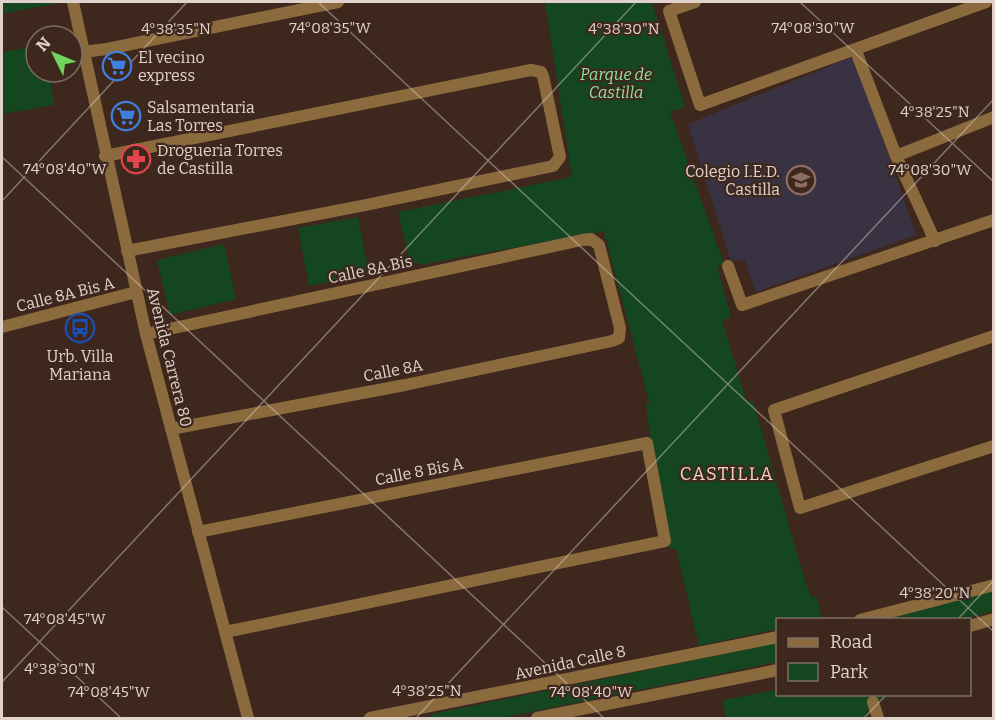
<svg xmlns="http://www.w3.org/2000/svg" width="995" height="720" font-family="Bitter,serif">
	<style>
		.education { fill: #383243 }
		.green { fill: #144620 }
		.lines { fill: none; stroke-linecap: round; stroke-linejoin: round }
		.minor { stroke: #8b6a3d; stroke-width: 12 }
		.tertiary { stroke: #8b6a3d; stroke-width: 12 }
		.ticks { fill: none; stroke: #e0d1ca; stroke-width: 1.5; stroke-opacity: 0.45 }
		.labels { text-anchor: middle; stroke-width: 4.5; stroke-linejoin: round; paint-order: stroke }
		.poi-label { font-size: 16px; fill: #e0d1ca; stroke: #3e281e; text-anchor: start }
		.park-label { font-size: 16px; font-style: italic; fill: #8ce59a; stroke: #3e281e }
		.street-label { font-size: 16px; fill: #e0d1ca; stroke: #3e281e }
		.neighbourhood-label { font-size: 18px; letter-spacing: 1.5px; fill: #f2d5c8; stroke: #3e281e }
		.ticks-label { font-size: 15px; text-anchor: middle; fill: #e0d1ca; stroke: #3e281e; stroke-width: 4.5; stroke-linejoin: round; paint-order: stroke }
	</style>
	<rect width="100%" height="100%" fill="#3e281e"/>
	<!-- education -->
	<path class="education" d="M854 56 916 235 756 292 744 259 731 261 688 124Z"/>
	<!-- green -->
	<g class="green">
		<path d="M2 2H58V3L2 14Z"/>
		<path d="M545 2H652L685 107 670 112 724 264 717 267 731 317 722 320 747 402 753 401 805 581 811 597 816 596 822 619 778 620 777 629 699 646 676 549H670L650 439 646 403 649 402 604 231 419 265V262L410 264 398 212 572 177Z"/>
		<path d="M36 46V72H49L54 105 2 114V52Z"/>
		<path d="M358 217 369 274 309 286 298 228Z"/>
		<path d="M224 244 236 299 170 315 157 260Z"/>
		<path d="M993 591V611L964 619H888Z"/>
		<path d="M777 643V662L500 718H425L437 713Z"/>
		<path d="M777 690 778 694H887V697L871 702 865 718H726L723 700Z"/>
	</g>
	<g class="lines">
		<!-- minor -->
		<g class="minor">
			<path d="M695 2 669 11 700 105 986 2"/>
			<path d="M856 51 896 156 935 241"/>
			<path d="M83 52 107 49 338 2"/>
			<path d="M105 156 531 70 541 72 543 76 560 157 553 166 366 205 127 251"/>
			<path d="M896 156 994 117"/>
			<path d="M728 266 742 305 994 220"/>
			<path d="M146 334 582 240 591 239 599 245 620 328 619 338 612 341 405 385 171 429"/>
			<path d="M994 336 774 410 800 508 994 446"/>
			<path d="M198 532 647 443 665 541 225 632"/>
			<path d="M873 702 878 718"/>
		</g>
		<!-- tertiary -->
		<g class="tertiary">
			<path d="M73 2 146 334 248 718"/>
			<path d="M2 327 136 292"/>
			<path d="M860 620 994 585"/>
			<path d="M970 626 994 619"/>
			<path d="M370 718 778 637"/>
			<path d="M537 718 778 670"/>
		</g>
	</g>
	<!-- ticks -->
	<path class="ticks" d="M318 2 994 632M800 2 994 182M2 157 604 718M2 201 187 2M2 607 121 718M957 620 994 580M2 682 636 2M416 718 994 99M864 718 887 694"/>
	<!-- icons -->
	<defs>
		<g id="supermarket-ring" transform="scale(1.5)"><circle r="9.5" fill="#3e281e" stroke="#3f7fe0" stroke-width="1.5"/><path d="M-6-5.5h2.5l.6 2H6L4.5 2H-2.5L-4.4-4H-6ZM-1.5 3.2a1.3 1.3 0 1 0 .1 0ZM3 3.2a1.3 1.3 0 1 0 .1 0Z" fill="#3f7fe0"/></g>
		<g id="pharmacy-ring" transform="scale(1.5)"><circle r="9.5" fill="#3e281e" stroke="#e0444e" stroke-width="1.5"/><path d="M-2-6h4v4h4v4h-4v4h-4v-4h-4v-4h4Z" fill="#e0444e"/></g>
		<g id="school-ring" transform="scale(1.5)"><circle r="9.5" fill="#3e281e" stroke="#8d6e63" stroke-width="1.5"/><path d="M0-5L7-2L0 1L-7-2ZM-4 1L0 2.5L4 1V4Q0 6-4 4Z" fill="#8d6e63"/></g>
		<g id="bus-ring" transform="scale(1.5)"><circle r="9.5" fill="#3e281e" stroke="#1a4fb4" stroke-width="1.5"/><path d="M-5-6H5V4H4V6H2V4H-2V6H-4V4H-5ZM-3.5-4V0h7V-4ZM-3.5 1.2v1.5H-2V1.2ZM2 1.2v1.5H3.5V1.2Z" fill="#1a4fb4"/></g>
	</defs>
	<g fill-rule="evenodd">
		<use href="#supermarket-ring" x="117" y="66"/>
		<use href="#supermarket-ring" x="126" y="116"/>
		<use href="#pharmacy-ring" x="136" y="159"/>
		<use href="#school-ring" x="801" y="180"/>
		<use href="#bus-ring" x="80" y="328"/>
	</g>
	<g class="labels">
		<!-- poi labels -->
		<g class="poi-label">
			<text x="138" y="63">El vecino<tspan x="138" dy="18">express</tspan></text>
			<text x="147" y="113">Salsamentaria<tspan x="147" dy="18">Las Torres</tspan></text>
			<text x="157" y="156">Drogueria Torres<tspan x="157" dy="18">de Castilla</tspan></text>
			<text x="780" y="177" text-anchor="end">Colegio I.E.D.<tspan x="780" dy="18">Castilla</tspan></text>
			<text x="80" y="362" text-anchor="middle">Urb. Villa<tspan x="80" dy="18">Mariana</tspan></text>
		</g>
		<!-- park labels -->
		<g class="park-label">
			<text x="616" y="80">Parque de<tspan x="616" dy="18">Castilla</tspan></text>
		</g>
		<!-- street labels -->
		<g class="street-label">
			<text transform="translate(370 269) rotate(-12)" y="6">Calle 8A Bis</text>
			<text transform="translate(65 294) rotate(-14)" y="6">Calle 8A Bis A</text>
			<text transform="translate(170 357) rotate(76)" y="6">Avenida Carrera 80</text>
			<text transform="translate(393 370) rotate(-11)" y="6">Calle 8A</text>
			<text transform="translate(419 471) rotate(-11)" y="6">Calle 8 Bis A</text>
			<text transform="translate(570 662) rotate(-12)" y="6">Avenida Calle 8</text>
		</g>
		<!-- neighbourhood labels -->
		<g class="neighbourhood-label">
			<text x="727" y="480">CASTILLA</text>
		</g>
	</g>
	<g class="ticks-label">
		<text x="330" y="33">74°08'35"W</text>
		<text x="813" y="33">74°08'30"W</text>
		<text x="176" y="34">4°38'35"N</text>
		<text x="624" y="34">4°38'30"N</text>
		<text x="935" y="117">4°38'25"N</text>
		<text x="65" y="174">74°08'40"W</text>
		<text x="930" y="175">74°08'30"W</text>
		<text x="935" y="598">4°38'20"N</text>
		<text x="65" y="624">74°08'45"W</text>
		<text x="60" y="674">4°38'30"N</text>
		<text x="427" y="696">4°38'25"N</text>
		<text x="109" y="697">74°08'45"W</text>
		<text x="591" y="697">74°08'40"W</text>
	</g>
	<!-- border -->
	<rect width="995" height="720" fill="none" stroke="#e0d1ca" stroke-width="6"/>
	<!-- legend -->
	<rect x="776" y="618" width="195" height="78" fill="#3e281e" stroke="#7f6c63" stroke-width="1.5"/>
	<rect x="788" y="638" width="30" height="9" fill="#8b6a3d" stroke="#7f6c63" stroke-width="1.5"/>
	<text x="830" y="648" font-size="18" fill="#e0d1ca">Road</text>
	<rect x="788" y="663" width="30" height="18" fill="#144620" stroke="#7f6c63" stroke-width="1.5"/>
	<text x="830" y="678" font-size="18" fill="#e0d1ca">Park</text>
	<!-- north arrow -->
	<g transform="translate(54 54) rotate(313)"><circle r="28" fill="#3e281e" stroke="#7f6c63" stroke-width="1.5"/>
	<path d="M0-4.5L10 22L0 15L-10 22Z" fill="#6ed360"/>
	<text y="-9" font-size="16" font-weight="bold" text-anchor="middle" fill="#e0d1ca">N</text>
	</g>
</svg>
